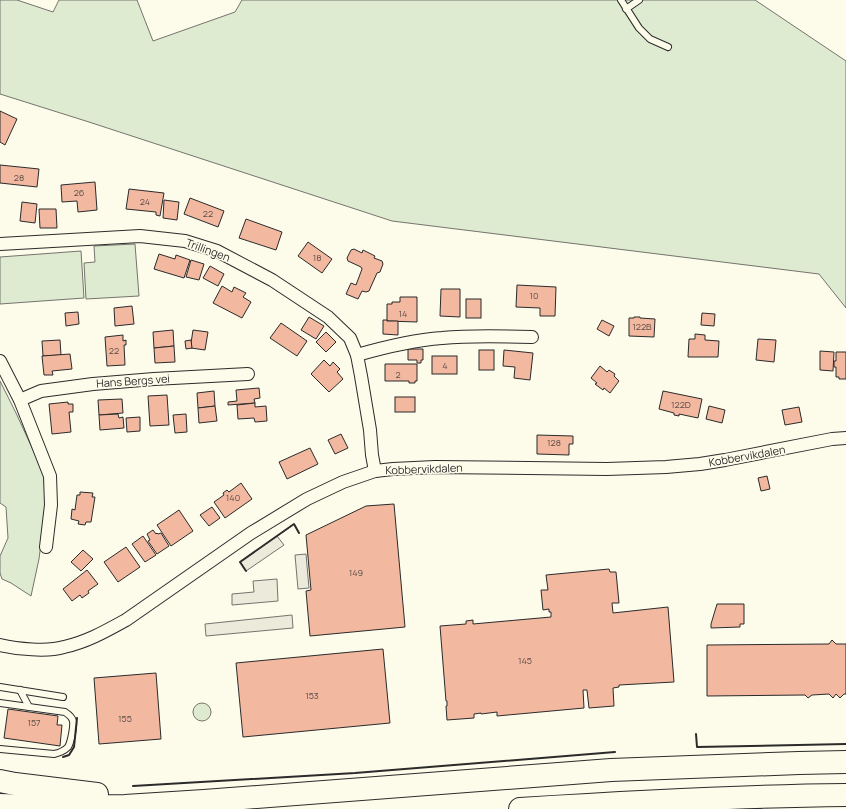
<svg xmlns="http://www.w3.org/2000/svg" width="846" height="809" font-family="Manrope,sans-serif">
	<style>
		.green { fill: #deebd1; stroke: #74746e }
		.parking { fill: #eceadb; stroke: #74746e }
		.building { fill: #f2b8a0; stroke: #2b2b2b }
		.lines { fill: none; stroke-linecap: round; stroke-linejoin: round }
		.lane-casing { stroke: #2b2b2b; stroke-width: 8 }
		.street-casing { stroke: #2b2b2b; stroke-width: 14 }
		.highway-casing { stroke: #2b2b2b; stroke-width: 24 }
		.lane { stroke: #fdfbea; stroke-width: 6 }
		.street { stroke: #fdfbea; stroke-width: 12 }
		.highway { stroke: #fdfbea; stroke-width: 22 }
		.wall { stroke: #2b2b2b; stroke-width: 2 }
		.labels { text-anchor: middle; stroke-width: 3; stroke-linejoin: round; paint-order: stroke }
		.number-label { font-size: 9px; fill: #5d4e48 }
		.street-label { font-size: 11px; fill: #2b2b2b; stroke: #fdfbea }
	</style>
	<rect width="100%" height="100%" fill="#fdfbea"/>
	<!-- green -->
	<g class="green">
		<path d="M0 0H17L53 12 59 0H137L153 41 235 12 242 0H755L846 61V308L819 274 392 221 89 122 0 94Z"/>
		<path d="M135 244 139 296 86 299 84 263 95 262 94 246Z"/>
		<path d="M81 251 84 298 0 304V257Z"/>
		<path d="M0 381 16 413 45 476 46 503 39 559 31 596 11 583 2 579 0 573V556L8 538 6 507 0 503Z"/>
		<circle cx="202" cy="712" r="9"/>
	</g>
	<!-- parking -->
	<g class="parking">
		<path d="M277 536 284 545 246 571 240 562Z"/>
		<path d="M306 554 309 588 298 589 295 555Z"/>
		<path d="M277 579 278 601 232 605V594L254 592 253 581Z"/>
		<path d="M292 615 293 628 206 636 205 624Z"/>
	</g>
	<!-- building -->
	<g class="building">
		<path d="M0 111 17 119 5 145 0 142Z"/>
		<path d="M0 165 39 169 37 187 0 183Z"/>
		<path d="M95 182 97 210 78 212 77 201 62 202 61 185Z"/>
		<path d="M129 189 164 193 160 216 156 215V212L126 209Z"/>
		<path d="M190 198 224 211 218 227 184 214Z"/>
		<path d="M164 200 179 202 177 220 163 218Z"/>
		<path d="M22 202 37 204 35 223 20 221Z"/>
		<path d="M39 209H56L57 228H40Z"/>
		<path d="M246 219 282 232 276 250 239 238Z"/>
		<path d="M308 242 332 259 322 273 298 256Z"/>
		<path d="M354 249 362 253 363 250 375 256 374 258 382 261 383 264 380 272 377 273 369 291 366 292 362 291 358 299 346 294 351 283 356 285 362 269 361 267 348 261 347 258 351 250Z"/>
		<path d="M159 254 175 259 176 255 190 260 184 278 154 269Z"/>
		<path d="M191 260 204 264 199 280 186 277Z"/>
		<path d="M210 266 224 274 218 286 203 278Z"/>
		<path d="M517 285 556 287 555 316H540V308L516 307Z"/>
		<path d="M222 286 232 292 234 287 246 293 243 297 251 302 242 318 213 303Z"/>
		<path d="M441 289H460V317L440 316Z"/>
		<path d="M400 297H417V322L387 321V304H392V302H400Z"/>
		<rect x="466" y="299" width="15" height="19"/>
		<path d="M132 306 134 324 115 326 114 308Z"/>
		<path d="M78 312 79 324 66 326 65 313Z"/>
		<path d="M702 313 715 314 714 326 701 325Z"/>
		<path d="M309 317 324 326 316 339 301 330Z"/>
		<path d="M634 317H640V318L655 319 654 337 629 336V318H634Z"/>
		<path d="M383 320H387V321H398V335L383 334Z"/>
		<path d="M602 320 614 326 609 336 597 329Z"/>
		<path d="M281 323 307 341 297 356 270 338Z"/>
		<path d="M173 330 174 346 154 348 153 332Z"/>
		<path d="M193 330 208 332 205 350 191 348V343Z"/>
		<path d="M326 332 336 342 326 352 316 342Z"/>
		<path d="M695 334 705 335V340L719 341 718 357H688L689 339H695Z"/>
		<path d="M123 335V341L126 340V345H124L125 365 107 366 105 337Z"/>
		<path d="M758 339 776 340 774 362 756 360Z"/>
		<path d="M60 340 61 355 43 356 42 341Z"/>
		<path d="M191 340 192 348 186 349 185 341Z"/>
		<path d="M174 346 175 362 155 363 154 348Z"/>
		<path d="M408 349H423V360H421V363H417V360H408Z"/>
		<rect x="479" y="350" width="15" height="20"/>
		<path d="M504 350 533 353 530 380 514 378 515 367 503 366Z"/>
		<path d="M820 351 834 352 833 371 820 370Z"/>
		<path d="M836 352H846V379H839V377H836V367H834V361H836Z"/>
		<path d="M70 354 72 369 52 371 53 375H44L42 356Z"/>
		<rect x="432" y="356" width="25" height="18"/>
		<path d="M324 360 330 366 333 362 340 369 337 372 343 379 329 392 311 374Z"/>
		<path d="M385 364H417V381H415V383H409V381H385Z"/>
		<path d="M600 366 607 372 609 370 615 374 614 376 619 381 610 393 604 388 603 390 595 384 597 383 591 378Z"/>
		<path d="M259 388 260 398 254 399 255 403 228 405V402L237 401 236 390Z"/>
		<path d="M214 391 215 406 198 408 197 393Z"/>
		<path d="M663 391 702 399 698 418 679 414V416L674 415V413L659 409Z"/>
		<path d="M167 395 169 425 150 426 148 396Z"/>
		<rect x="395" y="397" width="20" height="15"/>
		<path d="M122 399 123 413 99 415 98 400Z"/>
		<path d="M68 402V404H73V412H69L71 432 52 434 49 404Z"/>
		<path d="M255 403V407L266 406 267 421 255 422 254 418 238 419 237 405Z"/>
		<path d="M215 406 217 421 199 423 198 408Z"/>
		<path d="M709 406 725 410 722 423 706 419Z"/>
		<path d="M799 407 802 422 785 425 782 410Z"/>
		<path d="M118 414 119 418 123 417 124 428 100 430 99 415Z"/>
		<path d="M186 414 187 432 175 433 173 415Z"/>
		<path d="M140 417V431L127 432 126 418Z"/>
		<path d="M341 434 348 448 335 454 328 440Z"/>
		<path d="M537 435 573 436V444H569V455L537 454Z"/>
		<path d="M310 448 318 464 287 479 279 462Z"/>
		<path d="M767 476 770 489 761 491 758 478Z"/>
		<path d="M241 483 252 499 225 518 214 502 224 495 223 493 227 490 229 492Z"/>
		<path d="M80 492 93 493 92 497H95L91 522H86L85 525 78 524 79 521 71 519 72 509 75 510 77 495H80Z"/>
		<path d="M394 504 405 627 310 636 306 591 311 590 306 535 366 506Z"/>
		<path d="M212 507 220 518 209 526 200 515Z"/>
		<path d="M179 510 193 531 171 546 157 525Z"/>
		<path d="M153 530 156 534 157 533 158 534 161 533 169 546 157 554 148 541 150 540 147 534Z"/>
		<path d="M143 536 156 555 145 562 132 544Z"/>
		<path d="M126 547 140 567 118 582 104 562Z"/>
		<path d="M83 550 93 559 81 571 71 562Z"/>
		<path d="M609 569 610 572H616L619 603H612L613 613 668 607 674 682 619 685V687L613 688 614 706 589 708 587 690H583L584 708 497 716V712L481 714V713L474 714V718L447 720 446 706H447V701H446L440 626 466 624V621L473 620V624L551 617V612H549V609L543 610 541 590H548L546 575Z"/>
		<path d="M87 570 98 584 88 591 89 593 82 598 80 595 72 601 63 589Z"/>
		<path d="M717 604H744V624H740V627L711 628V624Z"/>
		<path d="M832 640 836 644H846V694H844L840 698 836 694 833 698 829 694 812 695 808 698 805 695 707 696V645L829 644Z"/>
		<path d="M383 649 390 723 243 737 236 663Z"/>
		<path d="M156 673 161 739 99 744 94 678Z"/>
		<path d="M8 709 58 716 57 725H62L60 746 4 738Z"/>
	</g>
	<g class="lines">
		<!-- lane casing -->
		<g class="lane-casing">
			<g id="lane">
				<path d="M621 0 639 28 650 39 668 47"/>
				<path d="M626 9 639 0"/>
				<path d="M0 687 63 697"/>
				<path d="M20 690 29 707"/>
				<path d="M0 703 65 712C68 714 72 717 73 721 74 726 71 742 68 747 64 751 59 753 54 754L0 749"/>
			</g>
		</g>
		<!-- street casing -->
		<g class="street-casing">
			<g id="street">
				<path d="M0 244 140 236 185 241 217 251 272 280 328 317 350 338 357 355 361 376 370 430 372 455 375 471"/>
				<path d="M357 355C385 347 414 340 442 338 472 335 502 336 532 337"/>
				<path d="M0 361 20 400 50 476 51 505 46 547"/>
				<path d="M20 400 41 391 93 384 154 379 248 374"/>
				<path d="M0 645C17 649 47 652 64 647 87 642 106 631 126 620L251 533 307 499 343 482 375 471 393 469 435 467 607 469 666 467 700 464 725 460 832 439 846 438"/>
			</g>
		</g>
		<!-- highway casing -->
		<g class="highway-casing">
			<g id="highway">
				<path d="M0 781 15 784 97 794"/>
				<path d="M0 805 52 807 125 806 204 801 611 770 799 763 846 762"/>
				<path d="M520 809C629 802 737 796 846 795"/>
			</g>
		</g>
		<!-- lane -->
		<use href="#lane" class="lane"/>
		<!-- street -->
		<use href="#street" class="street"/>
		<!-- highway -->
		<use href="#highway" class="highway"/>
		<!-- wall -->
		<g class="wall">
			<path d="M246 571 240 562 294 524 299 533"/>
			<path d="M696 734 697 747 846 744"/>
			<path d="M63 757 69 755 74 747 77 718"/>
			<path d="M133 786 355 773 615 752"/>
		</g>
	</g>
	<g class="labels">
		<!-- number labels -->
		<g class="number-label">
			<text x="19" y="181">28</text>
			<text x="79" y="196">26</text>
			<text x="145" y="205">24</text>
			<text x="208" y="217">22</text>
			<text x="317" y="261">18</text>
			<text x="534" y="299">10</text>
			<text x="403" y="317">14</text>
			<text x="642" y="330">122B</text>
			<text x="114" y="354">22</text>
			<text x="445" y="369">4</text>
			<text x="398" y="378">2</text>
			<text x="681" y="408">122D</text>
			<text x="554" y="446">128</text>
			<text x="233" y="501">140</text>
			<text x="356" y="576">149</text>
			<text x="525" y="664">145</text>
			<text x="312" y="699">153</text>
			<text x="125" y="722">155</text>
			<text x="34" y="726">157</text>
		</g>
		<!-- street labels -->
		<g class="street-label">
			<text transform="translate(208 250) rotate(20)" y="4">Trillingen</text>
			<text transform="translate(133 381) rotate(-4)" y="4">Hans Bergs vei</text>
			<text transform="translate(747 456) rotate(-10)" y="4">Kobbervikdalen</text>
			<text transform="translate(424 469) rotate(-2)" y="4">Kobbervikdalen</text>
		</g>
	</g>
</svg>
